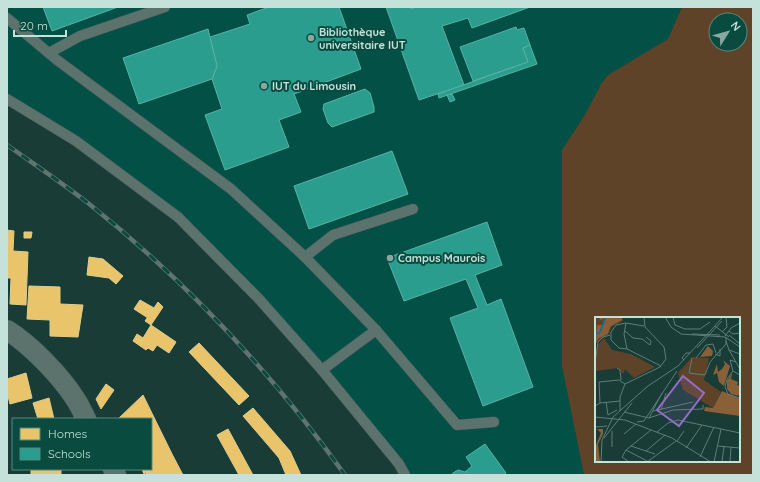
<svg xmlns="http://www.w3.org/2000/svg" width="760" height="482" font-family="Quicksand,sans-serif">
	<style>
		.built { fill: #035146 }
		.green { fill: #5f4328; fill-rule: evenodd }
		.homes { fill: #e9c46a; stroke: #decd8c }
		.schools { fill: #2a9d8f; stroke: #58b2a6 }
		.lines { fill: none; stroke-linecap: round; stroke-linejoin: round }
		.service-casing { stroke: #3e5853; stroke-width: 11 }
		.minor-casing { stroke: #3e5853; stroke-width: 21 }
		.service { stroke: #5b726d; stroke-width: 10 }
		.minor { stroke: #5b726d; stroke-width: 20 }
		.rail-casing { stroke: #5f7471; stroke-width: 4.5 }
		.rail { stroke: #0a4b40; stroke-width: 3; stroke-dasharray: 9; stroke-linecap: butt }
		.poi-dot { fill: #89a8a1; stroke: #0a4b40; stroke-width: 1.5 }
		.labels { text-anchor: middle; stroke-width: 4; stroke-linejoin: round; paint-order: stroke }
		.poi-label { font-size: 11px; font-weight: bold; fill: #c5e2da; stroke: #0a4b40; text-anchor: start }
		.inset-river { fill: none; stroke: #29698c; stroke-width: 2 }
		.inset-road { fill: none; stroke: #5e7e78; stroke-width: 1 }
		.view { fill: #956cc8; fill-opacity: 0.15; stroke: #956cc8; stroke-width: 2 }
		.inset-edge { fill: none; stroke: #c5e2da; stroke-width: 2 }
	</style>
	<rect width="100%" height="100%" fill="#193c36"/>
	<!-- built -->
	<path class="built" d="M7 7H682L668 39 608 75 601 84 586 113 562 150V366L584 475H405L322 370 178 217 7 99Z"/>
	<!-- green -->
	<path class="green" d="M682 7H753V475H584L562 366V150L586 113 601 84 608 75 668 39ZM716 20H740V44H716ZM596 318H739V461H596Z"/>
	<!-- homes -->
	<g class="homes">
		<path d="M7 230 14 231 13 251 28 252 26 305 10 304 11 278H7Z"/>
		<path d="M24 232H32L31 238H24Z"/>
		<path d="M89 257 103 259 123 276 116 284 109 278 87 275Z"/>
		<path d="M29 286 60 287V304L83 305 78 337 50 336V320L27 319Z"/>
		<path d="M140 300 154 308 148 318 134 309Z"/>
		<path d="M158 302 163 307 151 325 145 321Z"/>
		<path d="M151 325 176 342 169 353 157 345 153 351 148 348 146 350 133 341 137 334 143 338Z"/>
		<path d="M199 343 249 396 239 405 189 352Z"/>
		<path d="M26 373 32 398 10 404 7 392V379Z"/>
		<path d="M106 384 114 390 101 409 96 399Z"/>
		<path d="M143 395 172 454 144 474 142 469H151V419H118Z"/>
		<path d="M49 398 54 419H38L33 403Z"/>
		<path d="M253 408 290 451 301 475H286L279 458 243 416Z"/>
		<path d="M228 429 253 475H239L217 435Z"/>
		<path d="M172 454 183 475H147L146 473Z"/>
		<rect x="31" y="469" width="30" height="6"/>
	</g>
	<!-- schools -->
	<g class="schools">
		<path d="M43 7H118L52 31Z"/>
		<path d="M269 7H339L361 69 294 94 301 112 279 120 289 147 225 170 205 115 222 109 212 79 217 66 210 37 250 24 247 15Z"/>
		<path d="M386 7H411V9L416 7H530L472 28 468 18 442 26 464 85 419 100Z"/>
		<path d="M516 27 517 30 524 28 530 45 523 48 528 62 473 81 460 47Z"/>
		<path d="M208 29 217 66 212 79 139 104 123 58Z"/>
		<path d="M530 45 537 64 439 98 438 94 528 62 523 48Z"/>
		<path d="M365 89 370 93 374 107V112L332 127 328 123 323 109 324 104Z"/>
		<path d="M452 94 455 100 450 102 447 95Z"/>
		<path d="M392 151 408 194 309 229 294 186Z"/>
		<path d="M487 222 502 265 475 275 487 305 501 299 533 387 483 406 450 318 478 308 466 279 404 301 387 258Z"/>
		<path d="M485 444 506 473 503 475H452L453 473 458 470 465 472 472 466 466 457Z"/>
	</g>
	<g class="lines">
		<!-- service casing -->
		<g class="service-casing">
			<g id="service">
				<path d="M7 18 57 60 231 189 305 257 376 330 457 425 494 422"/>
				<path d="M49 53 80 36 165 7"/>
				<path d="M7 99 76 141 178 217 259 299 322 370 399 464 405 475"/>
				<path d="M305 257 333 235 413 209"/>
				<path d="M322 370 376 330"/>
			</g>
		</g>
		<!-- minor casing -->
		<g class="minor-casing">
			<g id="minor">
				<path d="M7 330C31 345 61 376 76 400 80 406 83 413 86 419"/>
				<path d="M113 469 116 475"/>
			</g>
		</g>
		<!-- service -->
		<use href="#service" class="service"/>
		<!-- minor -->
		<use href="#minor" class="minor"/>
		<!-- rail casing -->
		<g class="rail-casing">
			<path id="rail" d="M7 145C34 164 62 183 88 203 186 281 272 373 345 475"/>
		</g>
		<!-- rail -->
		<use href="#rail" class="rail"/>
	</g>
	<!-- markers -->
	<g class="poi-dot">
		<circle cx="311" cy="38" r="4"/>
		<circle cx="264" cy="86" r="4"/>
		<circle cx="390" cy="258" r="4"/>
	</g>
	<g class="labels">
		<!-- poi labels -->
		<g class="poi-label">
			<text x="319" y="36">Bibliothèque<tspan x="319" dy="13">universitaire IUT</tspan></text>
			<text x="272" y="90">IUT du Limousin</text>
			<text x="398" y="262">Campus Maurois</text>
		</g>
	</g>
	<!-- overview -->
	<g transform="translate(595 317)">
		<rect width="145" height="145" fill="#193c36"/>
		<path d="M0 0H27L28 4 17 9 14 16 0 27ZM9 21 17 33 36 37 60 50 39 61 30 52 28 57 23 51 0 54 2 29ZM97 40 114 41 109 63 126 75 118 91 88 73 83 56Z" fill="#5f4328"/>
		<path d="M4 0H27V3L15 10 13 17 4 21 0 27 2 8H7L11 1 5 3ZM113 29 118 34 117 39 105 40ZM128 43 135 49 129 69 124 65 122 56 118 58 122 47 123 55 127 52 130 47ZM137 56 136 62 143 65 142 68 145 69V79L136 77 132 72V64ZM127 74 145 82V99L109 94 110 90 118 91ZM2 112H8V117L3 127 5 145H2L0 140 1 128 6 116Z" fill="#8a6039"/>
		<path class="inset-river" d="M0 18 5 15 11 0"/>
		<path class="inset-road" d="M70 0 76 10 86 17 130 20 145 30M78 0 80 8 90 12H105L115 5M31 6 29 17 32 32M49 9 31 6 21 8 16 15V23L24 31 32 32 66 49M120 9 134 20M30 14 38 21 47 22 55 28 56 24 51 20M134 14 138 17 145 16M127 15 132 10 131 0M97 17 125 18M134 18 145 27M130 19 136 11 145 6M131 24 134 33 145 37M102 31 127 4M134 33 145 52M120 37 125 39V32M97 41 94 56 110 58 115 45 131 27V20M101 41 111 28 118 27 121 36M89 43 87 41 91 36H95M0 46 3 25 8 20 15 18M22 51 25 53 26 63M138 54 135 43 141 45M145 58 138 54 132 62 130 70 133 77 145 81M11 85 13 98 22 93M5 86 4 65 24 63 30 67M0 89 5 86 25 84M66 93 71 76M25 94V80L30 67 65 50 71 42 69 30 50 10 49 0M58 94 98 85M29 95 54 101 67 76M0 100 30 103 77 121 116 145M54 101 78 93 108 92V88M42 105 49 104 82 54M0 110 12 109M62 115 73 106 83 103 145 116M29 117 41 107M9 121 37 86M82 124 89 114M36 129 60 137M123 129 145 131M17 130V114M91 131 107 108M31 133 54 145M51 134 70 118M105 140 119 110M6 145 7 123 18 100 53 69 83 49 128 0M34 145 27 140 31 133 56 113M52 145 81 124M119 145 126 112M127 145 129 129M135 145 136 130"/>
		<path class="view" d="M88 59 109 76 84 109 62 93Z"/>
		<rect width="145" height="145" class="inset-edge"/>
	</g>
	<!-- border -->
	<rect width="760" height="482" fill="none" stroke="#c5e2da" stroke-width="16"/>
	<!-- legend -->
	<rect x="12" y="418" width="140" height="52" fill="#0a4b40" stroke="#55877e"/>
	<rect x="20" y="428" width="20" height="12" fill="#e9c46a" stroke="#55877e"/>
	<text x="48" y="438" font-size="12" fill="#c5e2da">Homes</text>
	<rect x="20" y="448" width="20" height="12" fill="#2a9d8f" stroke="#55877e"/>
	<text x="48" y="458" font-size="12" fill="#c5e2da">Schools</text>
	<!-- north arrow -->
	<g transform="translate(728 32) rotate(53)"><circle r="19" fill="#0a4b40" stroke="#55877e"/>
	<path d="M0-3L7 15L0 10L-7 15Z" fill="#89a8a1"/>
	<text y="-6" font-size="11" font-weight="bold" text-anchor="middle" fill="#c5e2da">N</text>
	</g>
	<!-- scale -->
	<path d="M14 30v6h52v-6" fill="none" stroke="#c5e2da" stroke-width="2"/>
	<text x="20" y="30" font-size="12" fill="#c5e2da" stroke="#0a4b40" stroke-width="3" paint-order="stroke">20 m</text>
</svg>
